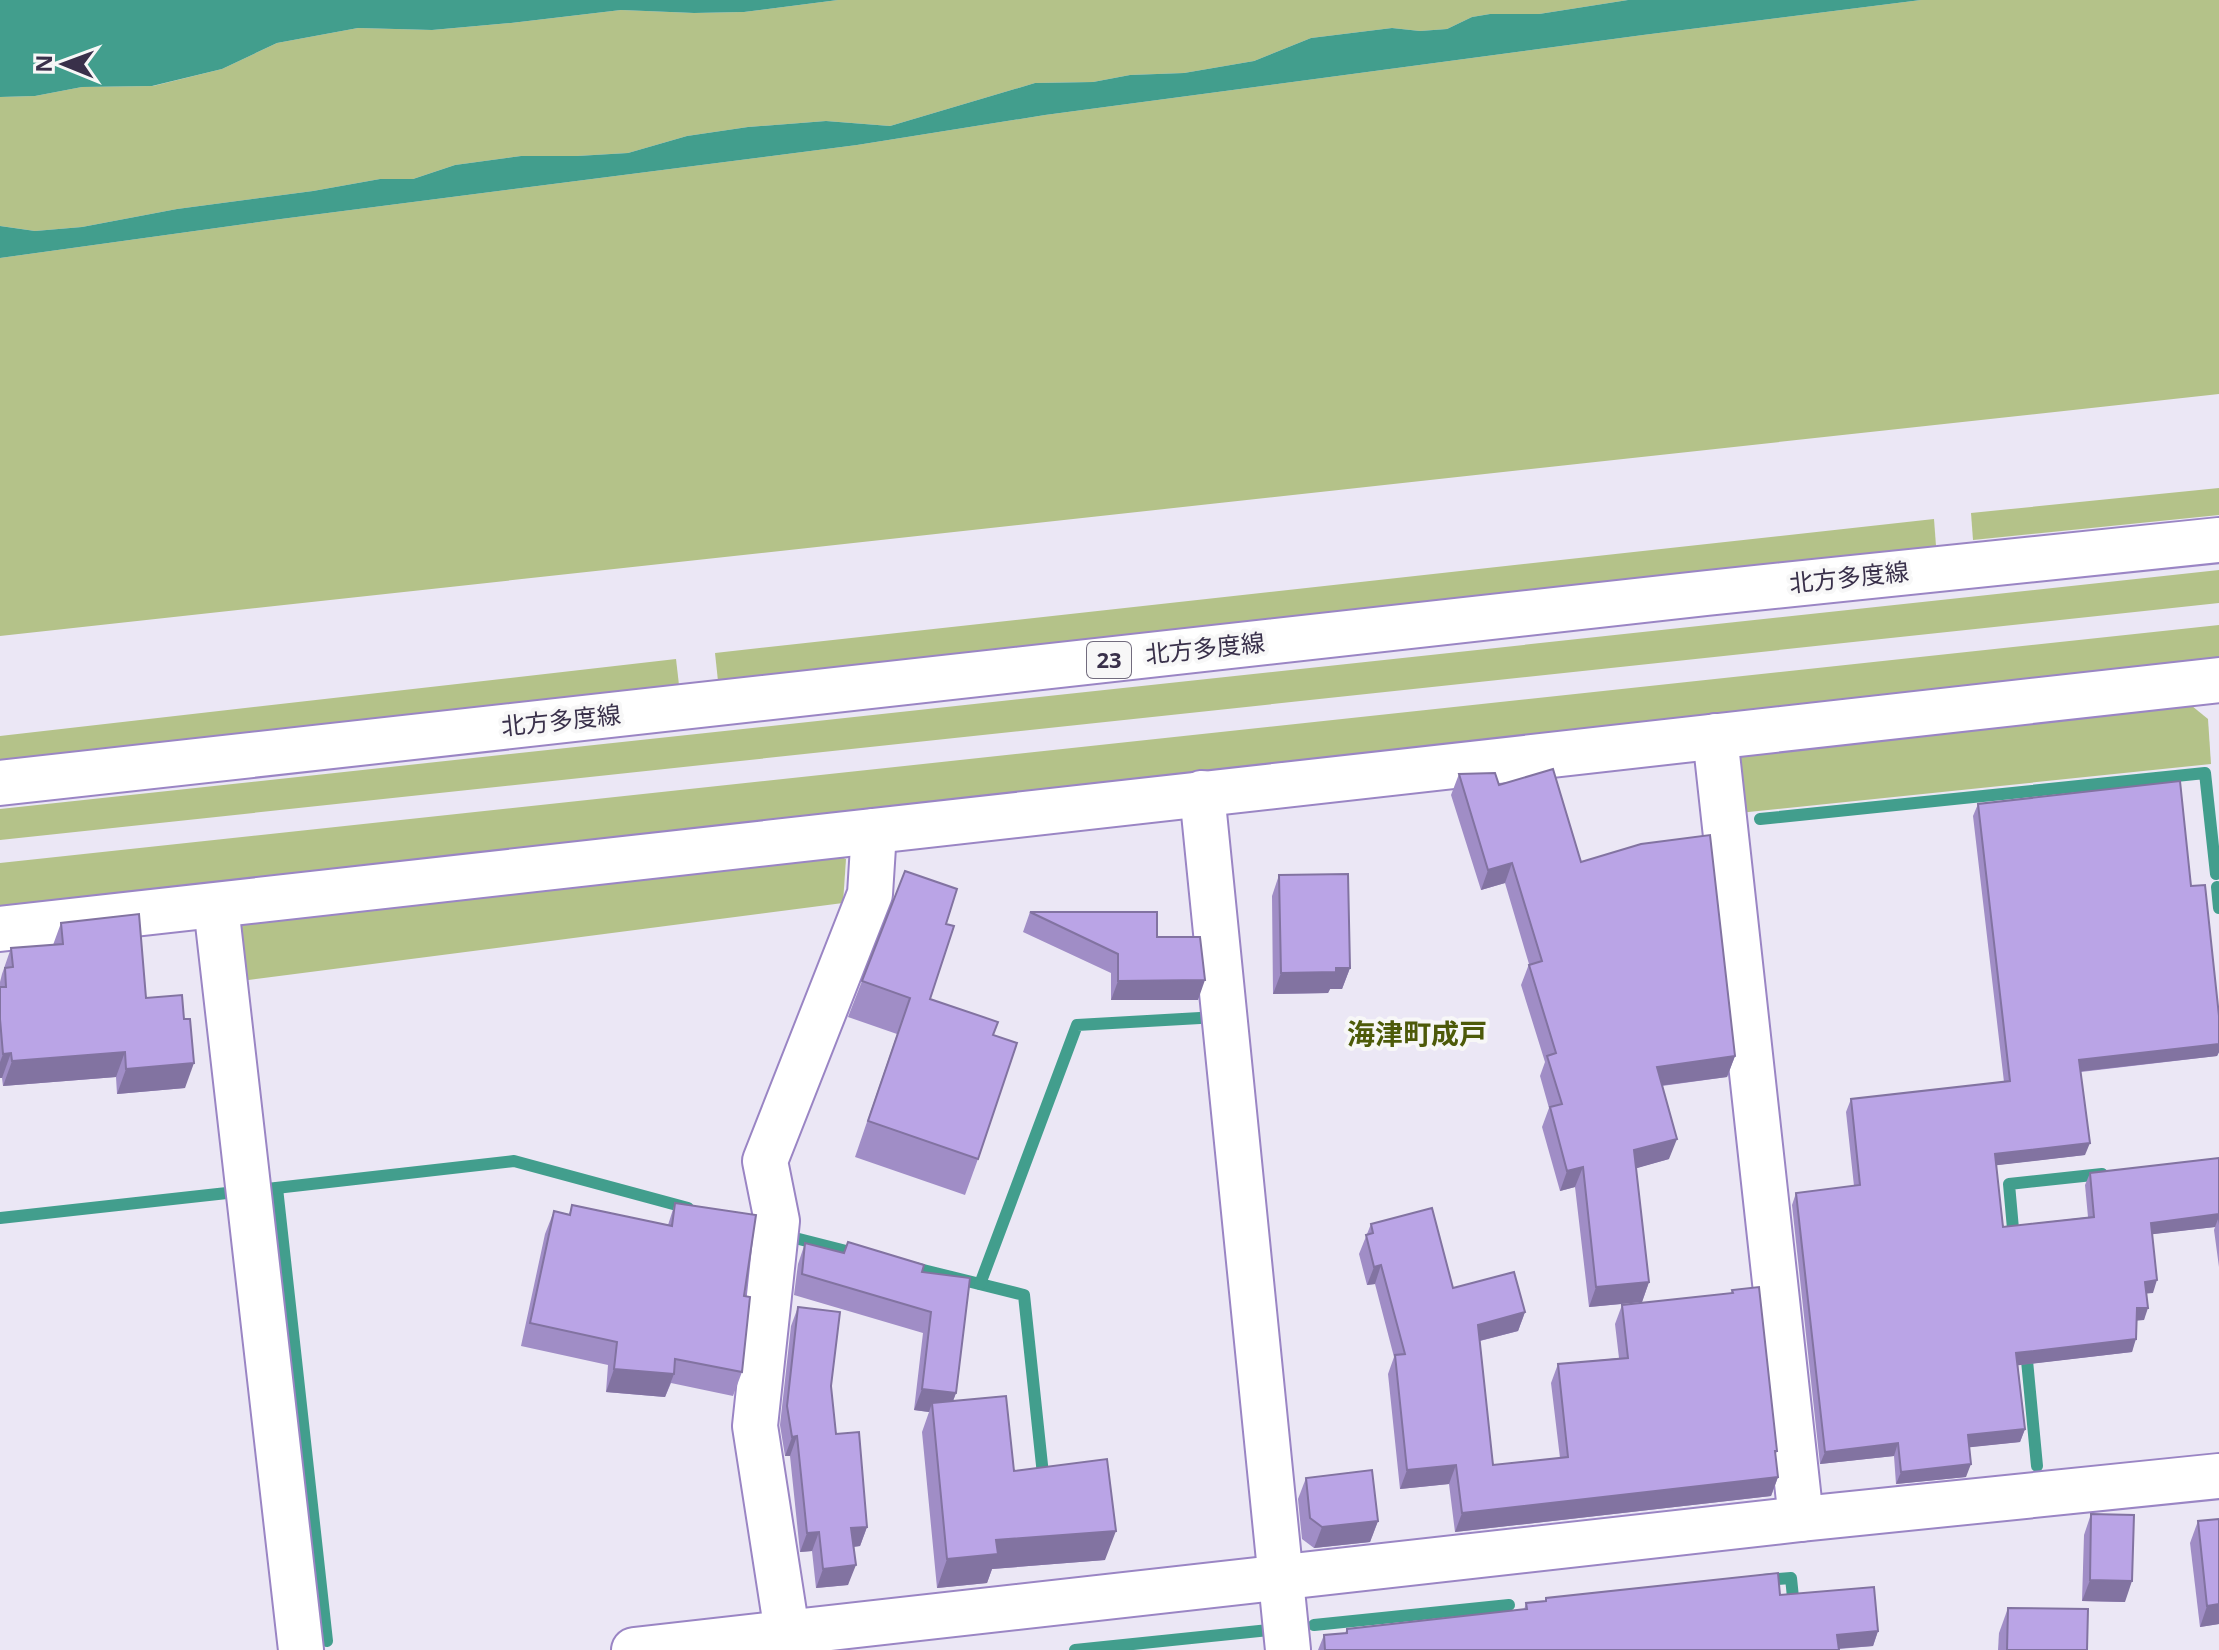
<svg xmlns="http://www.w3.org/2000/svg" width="2219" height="1650" font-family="'Open Sans','Noto Sans JP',sans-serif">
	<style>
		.green { fill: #b4c289 }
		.water { fill: #429e8d }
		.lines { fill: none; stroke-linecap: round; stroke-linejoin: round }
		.stream { stroke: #429e8d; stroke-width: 12 }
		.minor-casing { stroke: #9a85c4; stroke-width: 48 }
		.major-casing { stroke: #9a85c4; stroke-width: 48 }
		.minor { stroke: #fff; stroke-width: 44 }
		.major { stroke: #fff; stroke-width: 44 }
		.wall { fill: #a08dc6 }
		.shaded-wall { fill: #8273a1 }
		.building { fill: #baa4e6; stroke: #8273a1; stroke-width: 2 }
		.labels { text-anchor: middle; stroke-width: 8; stroke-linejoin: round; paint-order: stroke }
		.shield { fill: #f7f7f7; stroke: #726c7e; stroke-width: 2 }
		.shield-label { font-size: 22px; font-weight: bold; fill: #39304a }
		.street-label { font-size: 24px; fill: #39304a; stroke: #f7f7f7 }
		.quarter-label { font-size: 28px; font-weight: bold; fill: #4d5a09; stroke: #f7f7f7 }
	</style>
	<rect width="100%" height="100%" fill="#ebe7f5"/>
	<!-- green -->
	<g class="green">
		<path d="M838 0H1628L1539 14H1490L1472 17 1447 29 1420 31 1392 28 1311 38 1254 61 1184 73 1130 75 1093 82 1035 83 890 126 826 121 748 127 687 136 628 153 577 156H521L455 165 413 179H380L313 191 177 209 82 227 35 231 0 226V97L35 96 82 87 153 86 222 69 277 43 358 28 432 30 511 23 621 10 694 13 744 12Z"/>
		<path d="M1921 0H2219V394L0 636V258L281 219 857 145 1045 115 1643 35Z"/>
		<path d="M2219 488V515L1973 540 1971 513Z"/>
		<path d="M1934 519 1936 546 718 681 715 653Z"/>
		<path d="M2219 570V603L0 840V809Z"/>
		<path d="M2219 625V666L0 912V863Z"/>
		<path d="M676 659 679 685 0 763V736Z"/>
		<path d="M2179 702 2192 706 2208 719 2211 764 1739 813 1736 762 1743 750Z"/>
		<path d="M831 853 846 859 843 903 241 981 236 931 250 916Z"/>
	</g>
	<!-- water -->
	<g class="water">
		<path d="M0 0H838L744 12 694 13 621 10 511 23 432 30 358 28 277 43 222 69 152 86 82 87 35 96 0 97Z"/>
		<path d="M1628 0H1921L1643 35 1045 115 857 145 281 219 0 258V226L35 231 82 227 177 209 313 191 380 179H413L455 165 521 156H577L628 153 687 136 748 127 826 121 890 126 1035 83 1093 82 1130 75 1184 73 1254 61 1311 38 1392 28 1420 31 1447 29 1472 17 1490 14H1539Z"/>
	</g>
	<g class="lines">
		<!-- stream -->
		<g class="stream">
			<path d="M1760 819 2205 773 2216 874"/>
			<path d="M2217 887 2219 908"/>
			<path d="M277 1188 327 1641"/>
			<path d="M267 1189 514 1161 688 1208"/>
			<path d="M0 1218 236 1192"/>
			<path d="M795 1238 858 1254"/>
			<path d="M2014 1240 2009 1184 2102 1174"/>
			<path d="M907 1266 1024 1295 1044 1484"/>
			<path d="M980 1284 1077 1025 1200 1018"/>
			<path d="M2026 1350 2037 1466"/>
			<path d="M1763 1580 1791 1578 1794 1607"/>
			<path d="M1314 1625 1509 1605"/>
			<path d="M1075 1650 1269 1630"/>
		</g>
		<!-- minor casing -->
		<g class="minor-casing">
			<g id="minor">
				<path d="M1715 736 1801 1519"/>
				<path d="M1202 793 1288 1650"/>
				<path d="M216 906 301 1650"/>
				<path d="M0 929 2219 680"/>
				<path d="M787 1632 755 1426 777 1221 765 1161 870 894 874 831"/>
				<path d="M634 1650 1801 1519 2219 1476"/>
			</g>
		</g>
		<!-- major casing -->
		<g class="major-casing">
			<path id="major" d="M0 783 1707 593 2219 540"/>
		</g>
		<!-- minor -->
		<use href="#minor" class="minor"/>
		<!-- major -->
		<use href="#major" class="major"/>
	</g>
	<!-- wall -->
	<g class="wall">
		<path d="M1459 774 1499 785 1581 862 1735 1056 1727 1077 1662 1086 1669 1159 1636 1168 1649 1282 1642 1302 1589 1307 1575 1187 1560 1191 1542 1127 1549 1108 1540 1076 1545 1062 1521 985 1529 964 1505 883 1481 890 1451 795Z"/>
		<path d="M1978 804 2191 886 2219 1016V1052L2217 1056 2081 1072 2085 1155 1996 1165 2003 1227 2088 1217 2085 1185 2090 1173 2219 1158V1267L2214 1230 2215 1227 2152 1234 2153 1293H2147L2144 1320H2137L2132 1352 2018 1365 2025 1429 2020 1442 1969 1447 1966 1477 1896 1484 1894 1456 1820 1464 1792 1205 1796 1193 1854 1186 1846 1112 1851 1099 2004 1082 1973 816Z"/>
		<path d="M1279 875 1350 968 1342 989H1330L1328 993 1273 994 1272 896Z"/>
		<path d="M1030 912 1157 937 1198 1000H1111V973L1023 932Z"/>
		<path d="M61 923 146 998 185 1088 117 1094 116 1077 3 1086 2 1078H0V982L2 974 11 948 53 945Z"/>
		<path d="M946 924 930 999 993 1035 978 1159 965 1195 855 1157 897 1034 848 1017 862 981Z"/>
		<path d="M675 1203 744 1296 742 1372 733 1396 671 1383 665 1397 606 1392 608 1365 521 1346 545 1234 554 1211 569 1214 572 1205 668 1225Z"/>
		<path d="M1371 1224 1453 1288 1525 1312 1518 1331 1480 1341 1493 1465 1560 1458 1551 1383 1558 1364 1619 1358 1615 1324 1622 1305 1731 1293 1732 1290 1777 1451 1775 1456 1778 1477 1771 1496 1455 1532 1449 1484 1400 1489 1388 1374 1394 1357 1375 1284 1367 1285 1359 1254Z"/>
		<path d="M848 1242 922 1272 956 1393 953 1401 1014 1471 1105 1560 992 1569 987 1583 937 1588 922 1432 929 1412 914 1410 923 1333 794 1295 798 1264 805 1243 844 1253Z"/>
		<path d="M798 1307 831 1386 836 1434 867 1527 860 1546 853 1547 848 1585 816 1588 812 1551 800 1552 790 1456H785L780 1425 791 1326Z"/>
		<path d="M1306 1478 1378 1521 1370 1542 1314 1548 1302 1539 1298 1499Z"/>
		<path d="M2091 1514 2125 1602 2082 1601 2084 1535Z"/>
		<path d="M2198 1521 2219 1624 2200 1627 2190 1543Z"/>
		<path d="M1780 1595 1878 1631 1873 1646 1839 1649V1650H1318L1324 1635 1345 1633 1347 1629 1524 1610 1526 1603 1545 1601 1546 1598Z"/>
		<path d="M2008 1608 2087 1650H1998L1999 1633Z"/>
	</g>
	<!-- shaded-wall -->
	<g class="shaded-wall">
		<path d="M1512 863 1505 883 1481 890 1488 870Z"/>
		<path d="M1336 968H1350L1342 989H1330L1328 993 1273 994 1281 973Z"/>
		<path d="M1205 980 1198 1000H1111L1118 981Z"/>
		<path d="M2219 1044V1052L2217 1056 2075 1072 2079 1060Z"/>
		<path d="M125 1052 116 1077 3 1086 12 1061Z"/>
		<path d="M11 1053 2 1078H0V1062L3 1054Z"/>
		<path d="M1735 1056 1727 1077 1650 1087 1657 1067Z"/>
		<path d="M194 1063 185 1088 117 1094 126 1069Z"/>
		<path d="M1677 1139 1669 1159 1627 1171 1634 1150Z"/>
		<path d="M2090 1143 2085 1155 1990 1166 1995 1154Z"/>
		<path d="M1583 1167 1575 1187 1560 1191 1567 1171Z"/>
		<path d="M2219 1214V1225L2218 1219 2215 1227 2146 1235 2151 1223Z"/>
		<path d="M1381 1265 1375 1284 1367 1285 1374 1267Z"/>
		<path d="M2157 1280 2153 1293 2141 1294 2145 1282Z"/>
		<path d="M1649 1282 1642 1302 1589 1307 1596 1287Z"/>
		<path d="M2137 1308H2148L2144 1320 2133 1321Z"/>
		<path d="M1525 1312 1518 1331 1471 1343 1478 1325Z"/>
		<path d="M2136 1339 2132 1352 2012 1366 2016 1353Z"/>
		<path d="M614 1369 674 1374 665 1397 606 1392Z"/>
		<path d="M922 1389 956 1393 948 1414 932 1403 929 1412 914 1410Z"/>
		<path d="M2025 1429 2020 1442 1963 1448 1968 1435Z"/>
		<path d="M797 1436 790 1456H785L792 1437Z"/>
		<path d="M1898 1443 1894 1456 1820 1464 1825 1452Z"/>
		<path d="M1971 1464 1966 1477 1896 1484 1901 1472Z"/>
		<path d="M1456 1465 1449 1484 1400 1489 1407 1470Z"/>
		<path d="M1778 1477 1771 1496 1455 1532 1462 1513Z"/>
		<path d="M1378 1521 1370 1542 1314 1548 1322 1527Z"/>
		<path d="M867 1527 860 1546 844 1548 851 1528Z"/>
		<path d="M1116 1531 1105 1560 992 1569 987 1583 937 1588 947 1559 996 1540Z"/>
		<path d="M819 1532 812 1551 800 1552 807 1533Z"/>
		<path d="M856 1565 848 1585 816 1588 823 1569Z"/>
		<path d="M2090 1580 2132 1581 2125 1602 2082 1601Z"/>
		<path d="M2219 1604V1624L2200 1627 2207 1606Z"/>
		<path d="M1878 1631 1873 1646 1832 1649 1837 1635Z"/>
	</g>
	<!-- building -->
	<g class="building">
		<path d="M1553 769 1581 862 1641 844 1710 835 1735 1056 1657 1067 1677 1139 1634 1150 1649 1282 1596 1287 1583 1167 1567 1171 1550 1107 1562 1104 1547 1056 1556 1053 1529 965 1542 961 1512 863 1488 870 1459 774 1495 773 1499 785Z"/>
		<path d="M2180 781 2191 886 2205 885 2219 1016V1044L2079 1060 2090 1143 1995 1154 2003 1227 2094 1217 2090 1173 2219 1158V1214L2151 1223 2157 1280 2145 1282 2148 1308H2137L2136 1339 2016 1353 2025 1429 1968 1435 1971 1464 1901 1472 1898 1443 1825 1452 1796 1193 1860 1185 1851 1099 2010 1081 1978 804Z"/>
		<path d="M905 871 957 889 946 924 954 926 930 999 998 1022 993 1035 1017 1043 978 1159 868 1121 910 998 862 981Z"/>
		<path d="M1348 874 1350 968H1336V972L1281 973 1279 875Z"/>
		<path d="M1030 912H1157V937H1200L1205 980 1118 981V954Z"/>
		<path d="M139 914 146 998 182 995 184 1019H190L194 1063 126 1069 125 1052 12 1061 11 1053 3 1054 0 1019V987H6L5 968 13 967 11 948 63 944 61 923Z"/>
		<path d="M675 1203 756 1215 744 1296 750 1297 742 1372 675 1359 674 1374 614 1369 617 1342 530 1323 554 1211 570 1215 572 1205 672 1226Z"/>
		<path d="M1432 1208 1453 1288 1514 1272 1525 1312 1478 1325 1493 1465 1568 1457 1558 1364 1628 1358 1622 1305 1733 1293 1732 1290 1759 1287 1777 1451H1775L1778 1477 1462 1513 1456 1465 1407 1470 1395 1355 1405 1354 1381 1265 1374 1267 1366 1235 1373 1233 1371 1224Z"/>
		<path d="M848 1242 924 1265 922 1272 970 1278 956 1393 922 1389 931 1312 802 1274 805 1243 844 1253Z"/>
		<path d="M798 1307 840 1312 831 1386 836 1434 859 1432 867 1527 851 1528 856 1565 823 1569 819 1532 807 1533 797 1436 792 1437 787 1406Z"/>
		<path d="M1006 1396 1014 1471 1107 1459 1116 1531 996 1540 998 1554 947 1559 932 1403Z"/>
		<path d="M1372 1470 1378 1521 1322 1527 1310 1518 1306 1478Z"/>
		<path d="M2091 1514 2134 1515 2132 1581 2090 1580Z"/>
		<path d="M2219 1519V1604L2207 1606 2198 1521Z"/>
		<path d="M1778 1573 1780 1595 1874 1587 1878 1631 1837 1635 1839 1650H1325L1324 1635 1347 1633V1629L1527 1609 1526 1603 1546 1601V1598Z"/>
		<path d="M2008 1608 2088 1609 2087 1650H2007Z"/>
	</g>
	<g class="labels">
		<!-- shield labels -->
		<rect class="shield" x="1087" y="642" width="44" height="36" rx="6"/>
		<g class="shield-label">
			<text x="1109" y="668">23</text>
		</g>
		<!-- street labels -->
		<g class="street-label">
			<text transform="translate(1849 578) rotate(-6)" y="8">北方多度線</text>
			<text transform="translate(1205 649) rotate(-6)" y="8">北方多度線</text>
			<text transform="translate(561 721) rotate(-6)" y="8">北方多度線</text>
		</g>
		<!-- quarter labels -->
		<g class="quarter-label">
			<text x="1417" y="1044">海津町成戸</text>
		</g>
	</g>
	<!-- north arrow -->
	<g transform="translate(64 64) rotate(271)" stroke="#f7f7f7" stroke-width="6" paint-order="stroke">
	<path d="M0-6L14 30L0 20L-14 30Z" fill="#39304a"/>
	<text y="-12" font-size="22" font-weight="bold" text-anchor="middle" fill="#39304a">N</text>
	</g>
</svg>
